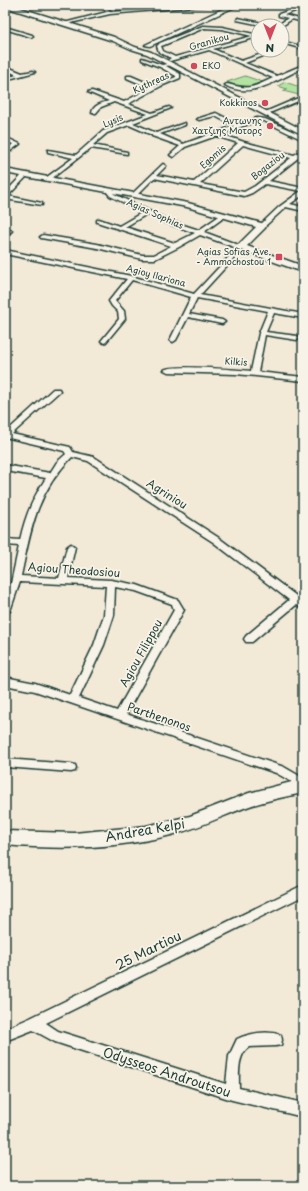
<svg xmlns="http://www.w3.org/2000/svg" width="308" height="1191" font-family="'Playpen Sans',sans-serif">
	<style>
		.green { fill: #b4e2a1; stroke: #6a906a }
		.lines { fill: none; stroke-linecap: round; stroke-linejoin: round }
		.street-casing { stroke: #1f3d34; stroke-width: 3 }
		.secondary-casing { stroke: #1f3d34; stroke-width: 3 }
		.street { fill: #f7f3e8; fill-rule: evenodd }
		.secondary { fill: #f7f3e8; fill-rule: evenodd }
		.poi-dot { fill: #d1495b; stroke: #f7f3e8; stroke-width: 1.5 }
		.labels { text-anchor: middle; stroke-width: 3.5; stroke-linejoin: round; paint-order: stroke }
		.far-street-label { font-size: 9px; fill: #1f3d34; stroke: #f7f3e8 }
		.far-poi-label { font-size: 9px; fill: #1f3d34; stroke: #f7f3e8; text-anchor: end }
		.street-label { font-size: 11px; fill: #1f3d34; stroke: #f7f3e8 }
		.near-street-label { font-size: 13px; fill: #1f3d34; stroke: #f7f3e8 }
	</style>
	<rect width="100%" height="100%" fill="#f3e9d7"/>
	<filter id="ink" filterUnits="userSpaceOnUse"><feTurbulence type="fractalNoise" baseFrequency=".025" numOctaves="2"/><feDisplacementMap in="SourceGraphic" scale="8" xChannelSelector="R" yChannelSelector="G"/><feConvolveMatrix kernelMatrix="1 2 1 2 8 2 1 2 1" color-interpolation-filters="sRGB"/></filter>
	<g filter="url(#ink)">
		<!-- green -->
		<g class="green">
			<path d="M245 76 266 83C249 89 243 89 227 82Z"/>
			<path d="M285 82 303 88V96L283 91 287 89 278 86Z"/>
		</g>
		<g class="lines">
			<!-- street casing -->
			<g class="street-casing">
				<g id="street">
					<path d="M43 5H58L49 7Z"/>
					<path d="M101 5H105L111 12 213 5 110 14 66 24 64 23 107 12Z"/>
					<path d="M303 6V8L284 15 303 20V22L292 19 282 26H277L288 18 279 16V14Z"/>
					<path d="M238 18 272 25 274 26H266L237 20Z"/>
					<path d="M203 26 222 27 258 35V37L213 49 241 61 271 51V53L245 63 277 76 303 65V68C279 79 250 100 225 85L227 84C251 90 251 88 273 78L209 50 170 61 168 60 171 58 159 52 157 46 160 43ZM204 28 222 29 252 36 175 57 163 51 161 46 164 45Z"/>
					<path d="M5 27 32 35 33 36 31 37 5 29Z"/>
					<path d="M282 41 303 47V49L282 43Z"/>
					<path d="M142 58 162 65 171 63V65L166 66 180 74V78L161 86 128 104 152 113 169 107 171 108 133 123 156 133 185 123V125L160 134 183 144 234 126 215 116 199 120 197 119 216 113 238 124 257 118 265 119 303 136V140L264 121H257L221 134 244 142 294 155 303 150V154L269 181 303 188V195L290 204 303 207V211L286 207 264 227H260V225L279 207 301 191 265 184 252 193 244 196 154 178 136 196H132V194L163 164 166 166 157 175 194 182 238 143 216 136 185 147 173 157 170 155 180 146 152 136V135L129 125 107 133 93 145 127 152V154L91 148 51 179H47V177L73 158 48 152V150L76 155 103 131 148 114 114 102 101 107 96 113H92C93 105 102 103 109 101L88 92 92 91 124 102 150 88 127 78V76H131L154 86 176 77V76L160 67 142 60ZM243 145 291 158 255 186 244 192 200 184Z"/>
					<path d="M5 66 22 73 33 71 35 72 5 80V78L17 75 5 69Z"/>
					<path d="M303 96V99L267 114 263 113Z"/>
					<path d="M5 137 20 144 5 155V151L13 144 5 141Z"/>
					<path d="M24 173 29 174 8 196 42 203V205L5 199V193Z"/>
					<path d="M109 189 114 194 168 220 199 230 222 214H226V216L204 232 244 247 200 295 303 314V318L274 313 266 332 297 336 300 338 297 340 265 335 258 372 303 377V381L236 374 168 372 164 370C172 364 237 370 251 371L259 333 268 311 197 298 189 314 222 320 225 322 222 324 188 317 176 340 173 342 170 340 191 297 132 280 115 301 124 311 125 319 106 342 104 343 101 341 119 319 118 312 112 306 109 301 127 279 5 254V250L131 276 194 294 237 248 200 235 179 247 155 259H142L97 248 41 238 40 237 43 235 97 244 142 255H154L171 246 97 222V220L99 219 119 226 143 212 110 196 106 191ZM147 214 164 222 195 233 175 243 125 227Z"/>
					<path d="M5 228 11 230 12 231 9 233 5 232Z"/>
					<path d="M53 389H59L60 391 12 434 70 447 73 452 94 457 219 538 303 601V609L296 605 252 642H246L244 639 246 636 289 600 213 542 88 461 72 457C36 493 31 529 21 576L59 578 67 547 71 544 75 547 68 578 111 580 137 585 178 600 184 610 126 714 284 767 303 778V788L276 773 35 691 5 685V677L35 683 70 695 94 645 104 615 106 586 20 582 10 611 8 613 5 614V598L11 583 19 546 5 545V539L20 540C25 517 33 497 46 478L5 471V465L50 473 57 462 66 454 64 451 5 437V433ZM115 587 136 591 172 604 174 610 117 711 79 698 104 645 114 615Z"/>
					<path d="M5 759 71 764 75 765 76 768 75 771 71 772 5 767Z"/>
					<path d="M303 885V896L46 1023 58 1031 226 1084 229 1056 237 1039C249 1033 268 1030 281 1035L282 1040 281 1045 276 1046 249 1047C237 1055 239 1075 239 1088L303 1103V1117L232 1100 55 1042 33 1030 5 1041V1029L30 1018Z"/>
				</g>
			</g>
			<!-- secondary casing -->
			<g class="secondary-casing">
				<g id="secondary">
					<path d="M5 5H11L114 37 135 47 151 52 303 130V135L147 54 131 49 113 41 5 7Z"/>
					<path d="M231 5H239L150 46 145 45Z"/>
					<path d="M5 169 188 203 265 224 266 226 265 228 247 246 303 266V272L238 249 237 247 238 245 256 227 187 207 5 173Z"/>
					<path d="M303 779V793C284 797 263 801 244 808 220 817 196 829 171 835 117 849 60 850 5 845V831L74 833 146 826 190 816 249 793Z"/>
				</g>
			</g>
			<!-- street -->
			<use href="#street" class="street"/>
			<!-- secondary -->
			<use href="#secondary" class="secondary"/>
		</g>
	</g>
	<!-- markers -->
	<g class="poi-dot">
		<circle cx="194" cy="66" r="4"/>
		<circle cx="265" cy="103" r="4"/>
		<circle cx="270" cy="126" r="4"/>
		<rect x="275" y="253" width="8" height="8" rx="2"/>
	</g>
	<g class="labels">
		<!-- far-street labels -->
		<g class="far-street-label">
			<text transform="translate(209 42) rotate(-16)" y="3">Granikou</text>
			<text transform="translate(151 83) rotate(-25)" y="3">Kythreas</text>
			<text transform="translate(113 121) rotate(-23)" y="3">Lysis</text>
			<text transform="translate(213 157) rotate(-41)" y="3">Egomis</text>
			<text transform="translate(268 166) rotate(-38)" y="3">Bogaziou</text>
			<text transform="translate(155 214) rotate(24)" y="3">Agias Sophias</text>
			<text transform="translate(156 276) rotate(15)" y="3">Agioy Ilariona</text>
			<text transform="translate(236 362) rotate(4)" y="3">Kilkis</text>
		</g>
		<!-- far-poi labels -->
		<g class="far-poi-label">
			<text x="202" y="69" text-anchor="start">EKO</text>
			<text x="257" y="106">Kokkinos</text>
			<text x="262" y="124">Αντωνης<tspan x="262" dy="10">Χατζιης Μοτορς</tspan></text>
			<text x="271" y="255">Agias Sofias Ave.<tspan x="271" dy="10">- Ammochostou 1</tspan></text>
		</g>
		<!-- street labels -->
		<g class="street-label">
			<text transform="translate(167 494) rotate(32)" y="4">Agriniou</text>
			<text transform="translate(74 570) rotate(4)" y="4">Agiou Theodosiou</text>
			<text transform="translate(141 653) rotate(-61)" y="4">Agiou Filippou</text>
			<text transform="translate(159 717) rotate(19)" y="4">Parthenonos</text>
		</g>
		<!-- near-street labels -->
		<g class="near-street-label">
			<text transform="translate(145 830) rotate(-10)" y="5">Andrea Kelpi</text>
			<text transform="translate(148 950) rotate(-26)" y="5">25 Martiou</text>
			<text transform="translate(167 1072) rotate(18)" y="5">Odysseos Androutsou</text>
		</g>
	</g>
	<!-- margin -->
	<rect width="308" height="1191" fill="none" stroke="#f7f3e8" stroke-width="20"/>
	<rect x="10" y="10" width="288" height="1171" fill="none" stroke="#1f3d34" stroke-width="1.5" filter="url(#ink)"/>
	<!-- north arrow -->
	<g transform="translate(270 38) rotate(180)"><circle r="19" fill="#f7f3e8" stroke="#a1aaa0"/>
	<path d="M0-3L7 15L0 10L-7 15Z" fill="#d1495b"/>
	<text y="-6" font-size="11" font-weight="bold" text-anchor="middle" fill="#1f3d34">N</text>
	</g>
</svg>
